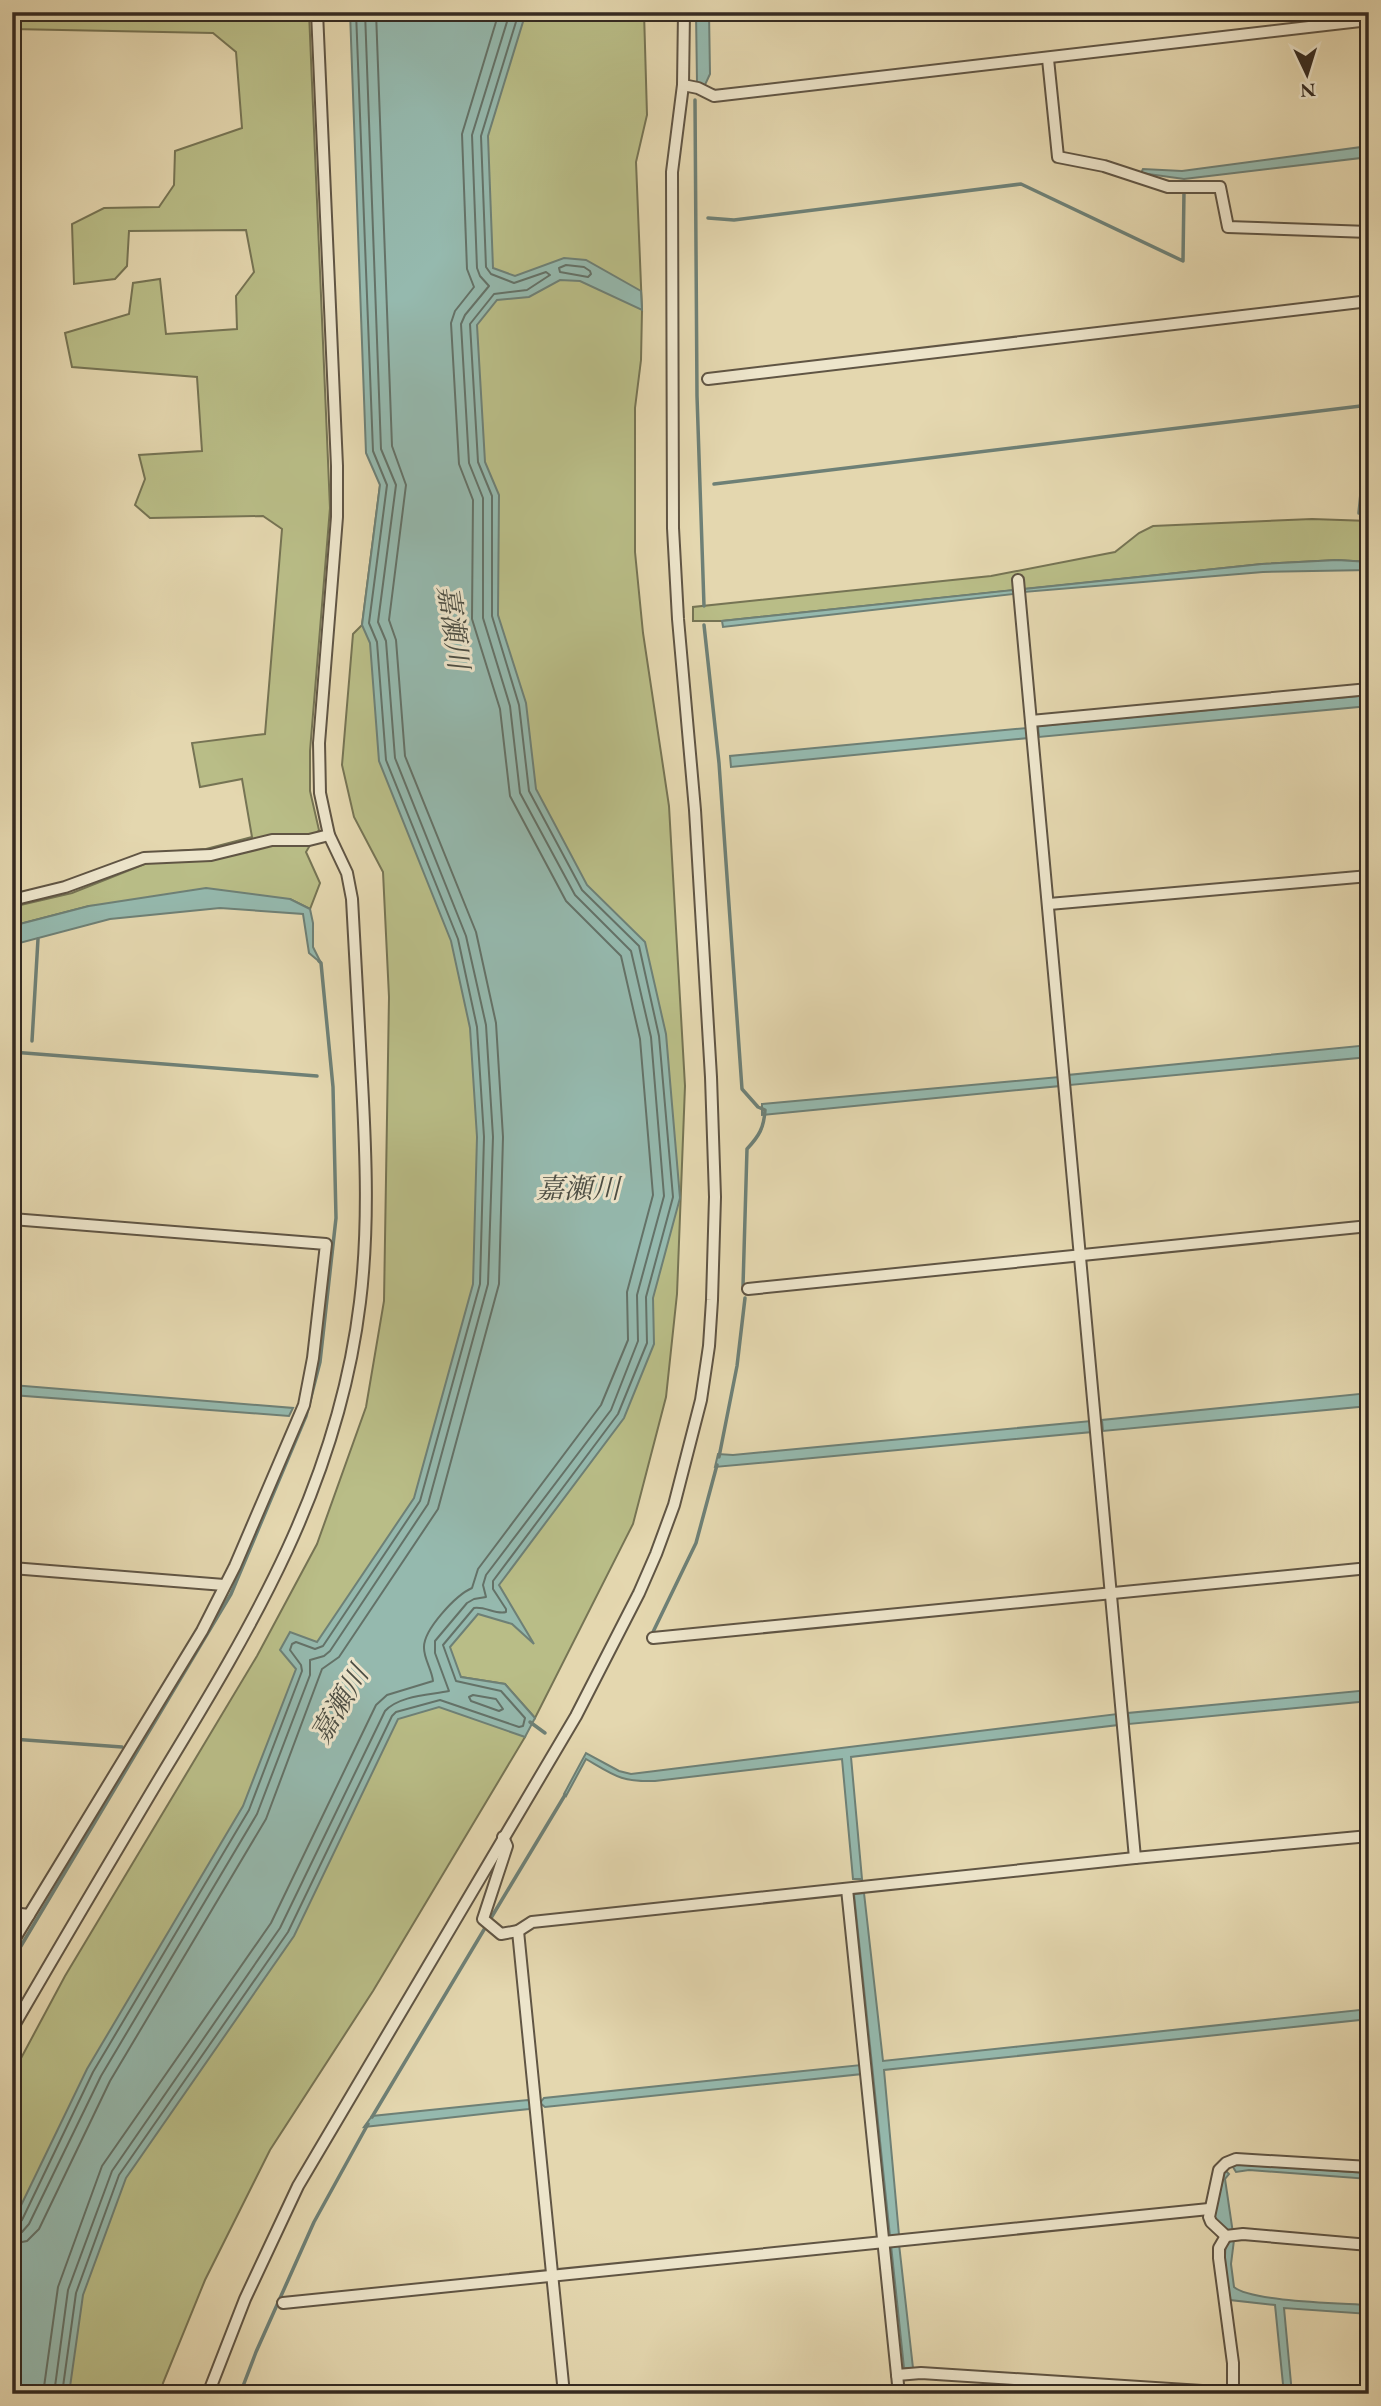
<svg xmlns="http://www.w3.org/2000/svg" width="1381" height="2406" font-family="'EB Garamond','Noto Serif JP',serif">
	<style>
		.green { fill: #b9bd87; stroke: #767454; stroke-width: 2 }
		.water { fill: #95b9ae; stroke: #6e8076; stroke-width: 2 }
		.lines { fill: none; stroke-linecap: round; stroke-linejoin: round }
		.shore { stroke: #647268; stroke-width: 2 }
		.stream { stroke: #6e8076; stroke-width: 3.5 }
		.minor-casing { stroke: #605544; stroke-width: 14 }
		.minor { stroke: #ede5cb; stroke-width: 10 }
		.labels { text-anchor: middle; stroke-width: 6; stroke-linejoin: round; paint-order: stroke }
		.water-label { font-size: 28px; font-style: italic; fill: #4c4e44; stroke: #ede5cb }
	</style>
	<rect width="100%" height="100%" fill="#e4d7af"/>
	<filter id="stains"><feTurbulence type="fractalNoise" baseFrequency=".00286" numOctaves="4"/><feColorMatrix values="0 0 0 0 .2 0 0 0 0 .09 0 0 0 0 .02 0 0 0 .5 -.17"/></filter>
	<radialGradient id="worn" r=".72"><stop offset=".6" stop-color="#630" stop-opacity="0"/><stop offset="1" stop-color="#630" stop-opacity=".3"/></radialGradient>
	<!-- green -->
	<g class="green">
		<path d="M12 12H309L330 508 310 751V791L319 830 306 852 320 883 310 909 290 899 89 906 12 926V907L72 893 145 864 149 853 206 849 252 837 242 779 200 787 192 743 265 734 282 529 263 516 150 518 135 505 145 479 139 455 202 451 197 377 72 367 65 333 129 314 133 283 160 279 166 334 237 329 236 296 254 272 246 230 129 231 127 266 115 279 74 284 72 224 104 208 159 207 174 185 175 151 242 128 236 52 213 33 12 29Z"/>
		<path d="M457 12H644L647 115 636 162 642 310 641 360 635 408V552L643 633 669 806 685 1086 677 1294 666 1397 633 1524 535 1718 505 1684 461 1677 434 1650 485 1584 500 789Z"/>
		<path d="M380 485 580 1215 314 1675 12 2270V2075L65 1976 257 1656 317 1544 366 1407 384 1301 389 997 383 872 354 817 342 765 353 634 362 625Z"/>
		<path d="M1312 519 1369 521V562L1337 560 1262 564 722 621H693V607L991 576 1115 552 1139 533 1153 526Z"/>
		<path d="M432 1697 507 1722 525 1737 373 1991 270 2150 205 2280 163 2383 161 2394H55L72 2291 124 2163 397 1700Z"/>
	</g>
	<!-- water -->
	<g class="water">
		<path d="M350 12H526L488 136 493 268 515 276 564 258 586 260 641 291 642 310 580 281 560 280 529 297 497 300 477 325 485 462 499 495 498 615 526 703 536 789 587 885 645 942 666 1034 680 1198 653 1298 654 1344 624 1418 499 1585 534 1644 512 1624 478 1614 450 1647 461 1677 505 1684 535 1718 525 1737 439 1707 398 1719 294 1936 126 2178 83 2295 69 2394H12V2224L87 2069 243 1806 296 1669 280 1650 290 1632 317 1642 414 1498 473 1284 477 1137 470 1028 451 941 379 761 370 643 362 625 380 485 366 453Z"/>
		<path d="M696 12H709L710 74 704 87 697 82Z"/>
		<path d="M1369 146V157L1184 179 1141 173 1143 169 1182 171Z"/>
		<path d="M1337 560 1369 562V570L1263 572 1024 592V589L1262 564Z"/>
		<path d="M1013 590 1014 594 723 627 722 621Z"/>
		<path d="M1369 695V706L1039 737 1038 726Z"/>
		<path d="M1027 728 1028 738 731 767 730 756Z"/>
		<path d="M206 888 290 899 310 909 313 923V947L321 963 309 953 303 914 220 908 110 919 12 945V926L89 906Z"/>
		<path d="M1369 1045V1057L1070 1085 1068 1075Z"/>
		<path d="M1059 1077 1060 1086 762 1115V1104Z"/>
		<path d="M12 1385 293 1408 289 1416 12 1395Z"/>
		<path d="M1369 1393V1406L1103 1431 1102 1420Z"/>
		<path d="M1091 1421 1092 1432 715 1467 718 1454 733 1455Z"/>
		<path d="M1369 1690V1701L1129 1724 1128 1713Z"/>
		<path d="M1117 1714 1118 1725 851 1757 862 1879H853L842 1759 655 1781C621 1782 615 1776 586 1759L566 1796 564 1794 586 1753 619 1771 631 1774Z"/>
		<path d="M864 1893 883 2061 1369 2009V2019L884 2070 899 2235 890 2236 854 1894Z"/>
		<path d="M861 2065 862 2074 545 2107 540 2103 544 2098Z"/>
		<path d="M528 2100 532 2104 529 2109 364 2127 372 2116Z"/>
		<path d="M1241 2162 1247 2165 1369 2173V2179L1249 2170 1236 2172 1233 2167Z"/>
		<path d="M1225 2170 1229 2174 1225 2179 1234 2240 1231 2264 1234 2287C1252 2302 1341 2303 1369 2305V2314L1284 2308 1292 2394H1284L1275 2305 1230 2300C1226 2275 1222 2255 1228 2231L1214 2217Z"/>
		<path d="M899 2244 913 2368H904L891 2245Z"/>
	</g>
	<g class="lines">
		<!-- shore -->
		<g class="shore">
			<path d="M566 265 584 267 590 271 591 274 588 277 560 272 559 268Z"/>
			<path d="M473 1695 496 1699 503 1709 499 1711 471 1701 469 1697Z"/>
			<path d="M12 2224H18L22 2220 93 2072 249 1810 302 1671 301 1665 290 1650 292 1644 296 1642 315 1649 323 1646 420 1501 480 1284 484 1137 477 1027 458 939 386 760 377 642 369 623 387 485 373 451 356 12"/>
			<path d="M12 2233 22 2232 29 2224 101 2076 257 1814 310 1675V1660L324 1656 330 1651 428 1504 488 1284 493 1137 486 1025 466 936 395 758 386 641 378 622 396 485 381 449 365 12"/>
			<path d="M12 2244 27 2241 39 2229 110 2081 266 1819 322 1669 339 1657 438 1509 499 1284 503 1137 496 1023 476 932 405 756 396 640 389 620 406 485 392 446 376 12"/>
			<path d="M43 2394 58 2287 102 2166 271 1923 376 1705 387 1695 433 1681C432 1670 424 1659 424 1648 423 1630 456 1595 472 1588L478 1569 601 1405 628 1340 627 1292 653 1195 640 1039 621 956 566 901 510 796 500 709 472 619 473 500 459 464 451 323 455 311 474 287 467 269 462 134 499 12"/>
			<path d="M54 2394 68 2290 112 2171 280 1928 385 1711C400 1695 431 1695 449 1691L435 1653V1641L467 1603 474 1599 486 1597 483 1585 486 1575 611 1410 638 1341 637 1295 664 1196 651 1037 631 951 575 895 520 793 510 706 483 618V498L469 463 461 324 465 315 489 286 480 276 477 268 472 135 510 12"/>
			<path d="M62 2394 76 2293 119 2175 288 1932 392 1716 396 1712 440 1700 519 1727 523 1726 525 1718 501 1691 456 1681 443 1645 474 1608C485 1606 496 1615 506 1612V1609L493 1589V1581L618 1414 647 1343 646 1297 673 1197 659 1036 639 946 582 890 529 791 519 705 492 616V496L478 462 470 324 494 294 527 290 550 275 546 272 514 283 491 274 486 267 481 136 519 12"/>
		</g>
		<!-- stream -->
		<g class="stream">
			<path d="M695 100 697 396 704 606"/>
			<path d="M708 218 734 220 1021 184 1183 261 1184 191"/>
			<path d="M1369 309H1366L1369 383"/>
			<path d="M714 484 1369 405"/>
			<path d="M1359 513 1369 415"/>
			<path d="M704 625 719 763 742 1089 758 1107 765 1110C764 1128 759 1136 747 1149L743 1286"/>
			<path d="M32 1041 38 939"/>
			<path d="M12 1052 317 1076"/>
			<path d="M719 1457 737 1366 745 1298"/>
			<path d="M653 1632 696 1543 717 1465"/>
			<path d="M530 1722 545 1733"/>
			<path d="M12 1739 122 1747"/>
			<path d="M491 1918 565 1795"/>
			<path d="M12 1961 231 1594 306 1416 320 1362 336 1218 333 1087 321 963 319 961"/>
			<path d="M372 2117 485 1928"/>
			<path d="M240 2394 256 2352 314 2222 368 2124"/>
		</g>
		<!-- minor casing -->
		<g class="minor-casing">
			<g id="minor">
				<path d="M1048 59 1058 157 1104 166 1168 187H1220L1228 227 1369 232"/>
				<path d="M683 85 698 88 714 96 1369 20"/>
				<path d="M708 379 1369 301"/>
				<path d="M1018 580 1135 1858"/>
				<path d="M1031 721 1369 689"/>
				<path d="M12 900 65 887 144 858 211 855 272 840H309L329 835"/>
				<path d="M1049 904 1369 876"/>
				<path d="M12 1219 326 1244 313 1358 304 1405 235 1566 202 1631 12 1943"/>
				<path d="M748 1289 1369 1226"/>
				<path d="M12 1568 224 1585"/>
				<path d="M653 1638 1369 1568"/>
				<path d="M503 1837 507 1846 483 1919 501 1934 518 1931 532 1922 1135 1858 1369 1836"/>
				<path d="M847 1889 899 2394"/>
				<path d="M12 1913 29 1915"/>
				<path d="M518 1931 564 2394"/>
				<path d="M12 2029C61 1944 111 1860 161 1776 254 1623 338 1484 360 1302 369 1229 366 1155 362 1082 359 1021 355 960 352 899L347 873 329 835 320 793 319 743 337 517V466L317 12"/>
				<path d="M1369 2167 1236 2159 1226 2163 1219 2170 1209 2217 1211 2222 1226 2236 1243 2234 1369 2245"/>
				<path d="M1226 2236 1219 2248V2258L1233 2363V2394"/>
				<path d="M283 2303 1209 2209"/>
				<path d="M897 2375 921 2373 1233 2393"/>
				<path d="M208 2394 245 2299 298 2186 576 1716 639 1593 656 1554 674 1505 701 1400 709 1346 712 1300 715 1197 711 1077 695 810 678 619 673 528 672 172 683 85 684 12"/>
			</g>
		</g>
		<!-- minor -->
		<use href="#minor" class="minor"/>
	</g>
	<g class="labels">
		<!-- water labels -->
		<g class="water-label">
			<text transform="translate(454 627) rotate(82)" y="10">嘉瀬川</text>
			<text x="578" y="1198">嘉瀬川</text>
			<text transform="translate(339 1704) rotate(-59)" y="10">嘉瀬川</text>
		</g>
	</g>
	<!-- margin -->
	<rect width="1381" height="2406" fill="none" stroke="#e4d7af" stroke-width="42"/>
	<rect x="14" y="14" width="1353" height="2378" fill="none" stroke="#342a21" stroke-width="3.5"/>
	<rect x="21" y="21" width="1339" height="2364" fill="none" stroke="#342a21" stroke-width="2"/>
	<!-- north arrow -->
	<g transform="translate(1307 74) rotate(176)" stroke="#ede5cb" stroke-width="5" paint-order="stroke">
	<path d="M0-5L12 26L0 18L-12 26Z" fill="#342a21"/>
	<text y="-10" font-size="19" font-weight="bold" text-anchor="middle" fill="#342a21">N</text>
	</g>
	<rect width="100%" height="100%" filter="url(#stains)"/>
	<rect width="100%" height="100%" fill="url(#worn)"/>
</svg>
